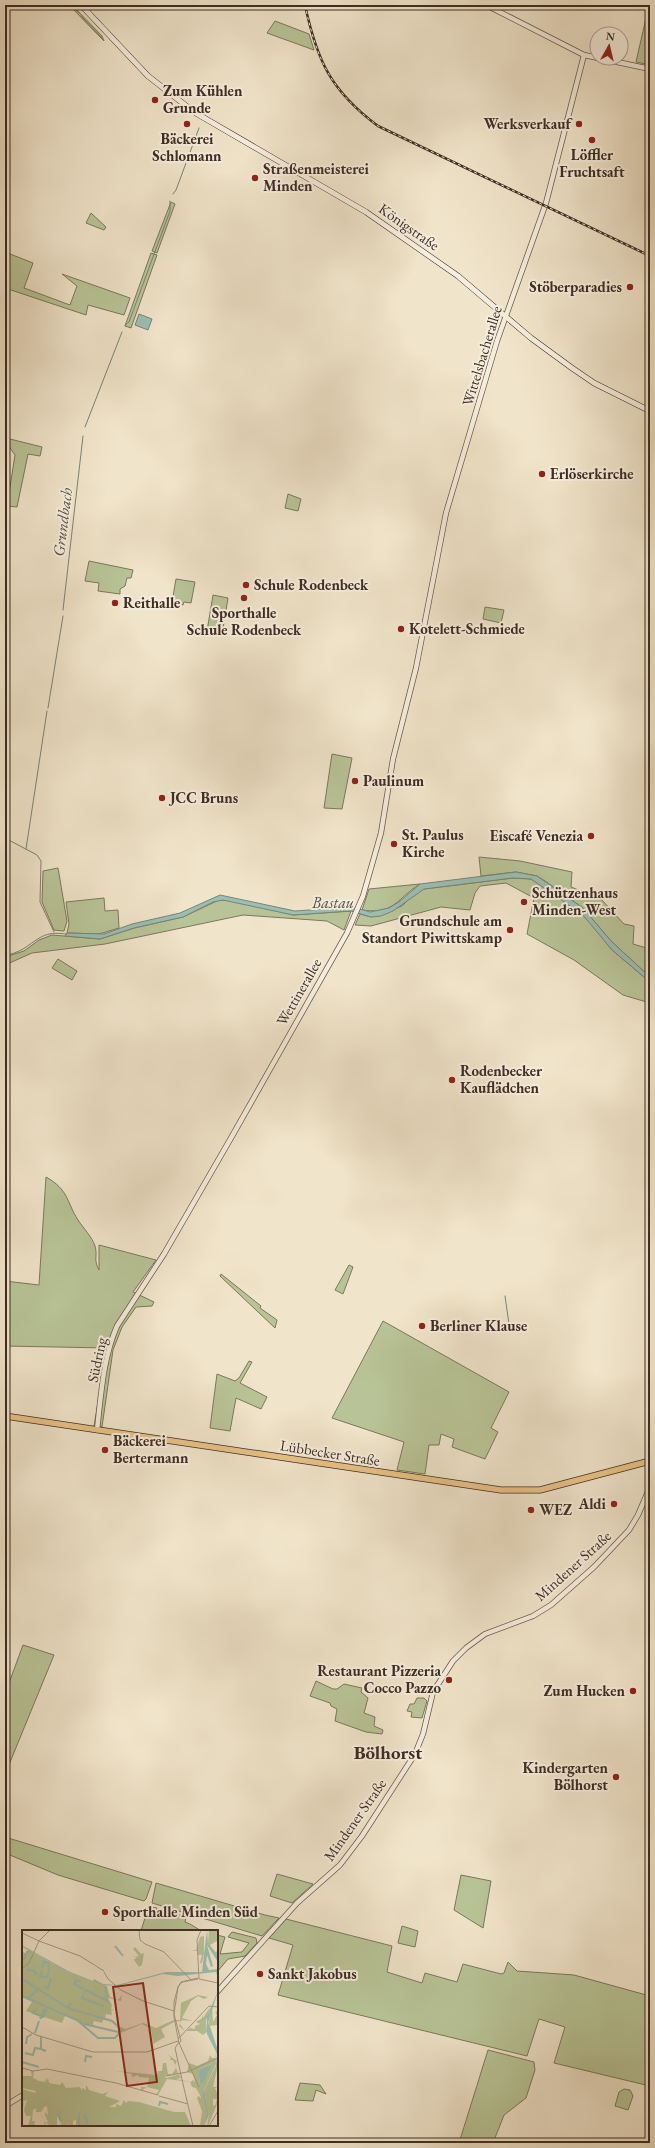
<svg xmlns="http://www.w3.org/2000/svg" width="655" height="2148" font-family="'EB Garamond',serif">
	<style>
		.green { fill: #b8c497; stroke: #7b785d }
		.water { fill: #9bbfb2; stroke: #768579 }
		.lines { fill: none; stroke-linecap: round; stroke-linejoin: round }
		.stream { stroke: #768579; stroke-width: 1 }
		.tertiary-casing { stroke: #6a5b4d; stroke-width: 6 }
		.secondary-casing { stroke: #3e2d23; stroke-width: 6 }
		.primary-casing { stroke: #3e2d23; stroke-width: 7 }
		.tertiary { stroke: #f5eddd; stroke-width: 4.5 }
		.secondary { stroke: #f5eddd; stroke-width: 5 }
		.primary { stroke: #e8c285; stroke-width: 5.5 }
		.rail-casing { stroke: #3e2d23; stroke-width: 2.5 }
		.rail { stroke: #f5eddd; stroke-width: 1; stroke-dasharray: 3; stroke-linecap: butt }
		.poi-dot { fill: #8f2418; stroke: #f5eddd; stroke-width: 1.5 }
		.labels { text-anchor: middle; stroke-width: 4; stroke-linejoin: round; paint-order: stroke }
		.poi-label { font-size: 15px; font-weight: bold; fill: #3e2d23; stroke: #f5eddd; text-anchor: start }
		.street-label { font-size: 15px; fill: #3e2d23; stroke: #f5eddd }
		.water-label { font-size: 16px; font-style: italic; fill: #555247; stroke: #f5eddd }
		.district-label { font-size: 19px; font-weight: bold; fill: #3e2d23; stroke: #f5eddd }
		.inset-river { fill: none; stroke: #9bbfb2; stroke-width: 2 }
		.inset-road { fill: none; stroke: #a99b87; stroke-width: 1 }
		.view { fill: #8f2418; fill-opacity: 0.15; stroke: #8f2418; stroke-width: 2 }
		.inset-edge { fill: none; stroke: #3e2d23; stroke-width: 2 }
	</style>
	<rect width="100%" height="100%" fill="#f0e4ca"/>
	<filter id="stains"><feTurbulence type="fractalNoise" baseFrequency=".005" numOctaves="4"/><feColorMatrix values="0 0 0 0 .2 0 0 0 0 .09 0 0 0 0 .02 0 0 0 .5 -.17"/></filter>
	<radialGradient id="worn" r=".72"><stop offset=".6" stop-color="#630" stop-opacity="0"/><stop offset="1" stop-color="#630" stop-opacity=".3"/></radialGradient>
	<!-- green -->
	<g class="green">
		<path d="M69 5H72L102 36 104 41Z"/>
		<path d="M649 5H650V65L636 62Z"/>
		<path d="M275 21 309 34 314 50 267 33Z"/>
		<path d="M171 202 175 204 157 253 152 251Z"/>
		<path d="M91 213 106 227 104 230 86 223Z"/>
		<path d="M5 252 33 263 24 288 70 305 77 286 62 274 130 298 124 315 88 305 86 315 5 288Z"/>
		<path d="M151 253 157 255 131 328 125 326Z"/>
		<path d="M10 439 42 447 40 456 28 454 17 507 7 506 15 455 8 445Z"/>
		<path d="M288 494 301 499 298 511 285 508Z"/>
		<path d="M89 561 133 570 131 578H127L125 586 120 589V594L98 591 99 583 85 581Z"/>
		<path d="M176 579 195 582 191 603 184 602 183 605 172 602Z"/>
		<path d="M213 595 228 598 222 635 207 631Z"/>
		<path d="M485 607 504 610 501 623 483 619Z"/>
		<path d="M332 754 352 758 342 809 324 808Z"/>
		<path d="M479 857 520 861 572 872 571 887 601 899 624 924 634 926 633 944 650 949V977L611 941 583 908 545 881 537 876 516 872 481 876Z"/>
		<path d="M58 868 67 921 64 931 54 930 42 902 43 871Z"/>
		<path d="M513 878 531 879 575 908 591 923 612 950 650 982V1003L623 995 574 960 527 934 534 898 506 883 480 886 475 893 470 910 441 907 371 926 355 925 360 914 371 917 402 906 413 895 424 889Z"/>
		<path d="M420 884C397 898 395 915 362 910L369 889Z"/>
		<path d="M104 898 105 911 118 910 119 928 99 934 67 933 69 924 66 902Z"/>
		<path d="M219 900 236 901 293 915 351 911 344 930 327 921 243 915 105 944 32 953 5 965V957L24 951 39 940 52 935 100 939 134 928 183 917Z"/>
		<path d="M58 959 77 971 72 980 52 968Z"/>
		<path d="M46 1177C69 1190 66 1201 78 1220 84 1229 92 1237 95 1246 98 1256 93 1259 99 1270V1245L156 1260 133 1292 154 1302 152 1306 136 1307 122 1327 113 1350 102 1427 94 1426 107 1348 5 1346V1281L39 1285Z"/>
		<path d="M349 1265 353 1267 343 1294 335 1290Z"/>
		<path d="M221 1274 261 1306 260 1308 277 1320 275 1328 220 1276Z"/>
		<path d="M383 1321 509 1392 491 1428 498 1432 485 1459 452 1447 454 1439 441 1434 439 1445H429L425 1474 397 1470 404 1442 332 1418Z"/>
		<path d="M249 1361 252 1362 240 1383 267 1397 261 1409 236 1398 230 1431 210 1428 217 1374 235 1381 239 1378Z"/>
		<path d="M23 1645 54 1655 8 1767 5 1766V1694Z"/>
		<path d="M316 1681 333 1689H337L344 1684 362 1688 361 1692 368 1698 364 1713 375 1717 374 1726 383 1730 382 1734 366 1732 335 1721 337 1709 331 1706 330 1703 310 1696Z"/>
		<path d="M417 1698H424L427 1701 422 1718 411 1717 412 1712 407 1711 410 1704H414Z"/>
		<path d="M5 1837 152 1882 146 1899 144 1901 58 1875 5 1853Z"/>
		<path d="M277 1874 313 1884 292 1903 270 1896Z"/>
		<path d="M461 1875 491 1881 483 1928 454 1910Z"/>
		<path d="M156 1883 265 1915 279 1918 262 1936 152 1903Z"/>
		<path d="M151 1907 157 1908 155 1914 158 1915 160 1909 186 1917 185 1922C192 1924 196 1929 203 1931H141L148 1908Z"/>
		<path d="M286 1919 392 1946 387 1972 422 1983 425 1973 457 1982 463 1964 501 1974 504 1973 508 1962 517 1971 574 1975 650 1996V2086L554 2063 565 2027 539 2019 527 2056 278 1995 293 1945 269 1938Z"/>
		<path d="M402 1926 418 1931 415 1947 398 1943Z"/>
		<path d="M232 1932 256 1938 257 1943 245 1956 228 1959 217 1972V1935L225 1937 220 1954 242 1952 249 1943 228 1937Z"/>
		<path d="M488 2050 534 2062 535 2070 526 2098 504 2115 493 2143H459Z"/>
		<path d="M300 2083 320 2085 326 2094 316 2090 313 2101 295 2100Z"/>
		<path d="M624 2089 630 2090 633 2096 628 2110 615 2106 619 2092Z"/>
	</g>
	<!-- water -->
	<g class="water">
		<path d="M139 314 152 319 148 330 135 325Z"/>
		<path d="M516 872 537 876 583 908 611 941 650 977V982L612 950 583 915 531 879 513 878 424 889 393 911 381 916 371 917 351 911 293 915 223 900 213 902 183 917 134 928 100 939 65 936 67 933 104 934 132 924 180 913 220 895 295 911 353 907 370 912 389 908 399 902 420 884Z"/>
	</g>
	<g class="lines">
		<!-- stream -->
		<g class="stream">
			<path d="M71 5 79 13"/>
			<path d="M81 16 102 38"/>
			<path d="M173 194 176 190 199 128"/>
			<path d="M125 325 129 322 170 211V201"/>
			<path d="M85 427 122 332"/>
			<path d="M63 610 83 436"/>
			<path d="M48 708 63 616"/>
			<path d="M5 838 37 855 41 861 40 902 54 932"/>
			<path d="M26 849 47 711"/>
			<path d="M5 956C11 954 18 952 23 949 40 938 44 931 66 934"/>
			<path d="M505 1296 510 1331"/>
		</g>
		<!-- tertiary casing -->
		<g class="tertiary-casing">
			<g id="tertiary">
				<path d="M486 5 584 55 650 69"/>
				<path d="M97 1430C101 1396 103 1358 117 1326L164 1254 231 1138 347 933 363 896 381 833 393 759 416 668 446 513 497 341 546 203 584 55"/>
				<path d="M217 1992 297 1903 340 1865 362 1836 415 1754 423 1734 433 1692 453 1661 466 1648 485 1634 533 1616 551 1605 594 1567 629 1530 638 1515 650 1487"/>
				<path d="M5 2106 23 2095"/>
			</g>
		</g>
		<!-- secondary casing -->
		<g class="secondary-casing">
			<path id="secondary" d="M81 5 148 76 194 112 366 212 458 276 531 338 572 368 594 383 650 411"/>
		</g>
		<!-- primary casing -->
		<g class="primary-casing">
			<path id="primary" d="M5 1416 501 1490H540L650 1461"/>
		</g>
		<!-- tertiary -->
		<use href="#tertiary" class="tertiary"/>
		<!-- secondary -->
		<use href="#secondary" class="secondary"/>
		<!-- primary -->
		<use href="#primary" class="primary"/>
		<!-- rail casing -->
		<g class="rail-casing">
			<path id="rail" d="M305 5C317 61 331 91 378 126L650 256"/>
		</g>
		<!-- rail -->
		<use href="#rail" class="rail"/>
	</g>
	<!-- markers -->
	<g class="poi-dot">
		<circle cx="155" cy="100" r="4"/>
		<circle cx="187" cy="124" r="4"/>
		<circle cx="579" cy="124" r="4"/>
		<circle cx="592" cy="140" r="4"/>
		<circle cx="255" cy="178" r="4"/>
		<circle cx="630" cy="287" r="4"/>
		<circle cx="542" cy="474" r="4"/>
		<circle cx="246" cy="585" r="4"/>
		<circle cx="244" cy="598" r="4"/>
		<circle cx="115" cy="603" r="4"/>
		<circle cx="401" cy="629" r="4"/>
		<circle cx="355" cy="781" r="4"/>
		<circle cx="162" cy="798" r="4"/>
		<circle cx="591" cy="836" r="4"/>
		<circle cx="394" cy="844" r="4"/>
		<circle cx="524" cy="902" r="4"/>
		<circle cx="510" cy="930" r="4"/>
		<circle cx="452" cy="1080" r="4"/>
		<circle cx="422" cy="1326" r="4"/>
		<circle cx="105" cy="1450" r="4"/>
		<circle cx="614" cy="1504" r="4"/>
		<circle cx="531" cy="1510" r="4"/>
		<circle cx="449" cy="1680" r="4"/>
		<circle cx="633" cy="1691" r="4"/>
		<circle cx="616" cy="1777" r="4"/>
		<circle cx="105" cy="1912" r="4"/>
		<circle cx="260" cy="1974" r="4"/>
	</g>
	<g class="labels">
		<!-- poi labels -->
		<g class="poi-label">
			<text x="163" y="96">Zum Kühlen<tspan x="163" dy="17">Grunde</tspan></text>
			<text x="571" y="129" text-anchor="end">Werksverkauf</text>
			<text x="187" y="144" text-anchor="middle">Bäckerei<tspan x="187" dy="17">Schlomann</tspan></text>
			<text x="592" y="160" text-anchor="middle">Löffler<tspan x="592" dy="17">Fruchtsaft</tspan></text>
			<text x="263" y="174">Straßenmeisterei<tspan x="263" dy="17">Minden</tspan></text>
			<text x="622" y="292" text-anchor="end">Stöberparadies</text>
			<text x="550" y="479">Erlöserkirche</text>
			<text x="254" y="590">Schule Rodenbeck</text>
			<text x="123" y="608">Reithalle</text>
			<text x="244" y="618" text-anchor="middle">Sporthalle<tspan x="244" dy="17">Schule Rodenbeck</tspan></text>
			<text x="409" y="634">Kotelett-Schmiede</text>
			<text x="363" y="786">Paulinum</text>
			<text x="170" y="803">JCC Bruns</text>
			<text x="402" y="840">St. Paulus<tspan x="402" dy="17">Kirche</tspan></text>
			<text x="583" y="841" text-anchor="end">Eiscafé Venezia</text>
			<text x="532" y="898">Schützenhaus<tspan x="532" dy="17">Minden-West</tspan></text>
			<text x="502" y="926" text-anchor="end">Grundschule am<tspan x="502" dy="17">Standort Piwittskamp</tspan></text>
			<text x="460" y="1076">Rodenbecker<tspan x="460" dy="17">Kauflädchen</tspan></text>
			<text x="430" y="1331">Berliner Klause</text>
			<text x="113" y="1446">Bäckerei<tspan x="113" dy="17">Bertermann</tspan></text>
			<text x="606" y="1509" text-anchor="end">Aldi</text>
			<text x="539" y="1515">WEZ</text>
			<text x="441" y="1676" text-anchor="end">Restaurant Pizzeria<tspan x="441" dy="17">Cocco Pazzo</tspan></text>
			<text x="625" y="1696" text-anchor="end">Zum Hucken</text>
			<text x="608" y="1773" text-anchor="end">Kindergarten<tspan x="608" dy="17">Bölhorst</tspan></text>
			<text x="113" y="1917">Sporthalle Minden Süd</text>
			<text x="268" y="1979">Sankt Jakobus</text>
		</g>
		<!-- street labels -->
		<g class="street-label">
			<text transform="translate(409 227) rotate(35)" y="5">Königstraße</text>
			<text transform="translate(482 356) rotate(-73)" y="5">Wittelsbacherallee</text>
			<text transform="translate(299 992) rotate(-60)" y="5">Wettinerallee</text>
			<text transform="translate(97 1360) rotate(-78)" y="5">Südring</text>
			<text transform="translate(330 1453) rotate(9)" y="5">Lübbecker Straße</text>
			<text transform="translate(573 1566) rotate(-42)" y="5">Mindener Straße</text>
			<text transform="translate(355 1820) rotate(-55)" y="5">Mindener Straße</text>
		</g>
		<!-- water labels -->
		<g class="water-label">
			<text transform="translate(62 522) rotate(-83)" y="6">Grundbach</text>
			<text x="333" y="908">Bastau</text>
		</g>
		<!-- district labels -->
		<g class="district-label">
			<text x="388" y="1759">Bölhorst</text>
		</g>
	</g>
	<!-- overview -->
	<g transform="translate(22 1930)">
		<rect width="196" height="196" fill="#f0e4ca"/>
		<path d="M187 0H196L195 11 188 15 193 22 196 21V25L189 19 186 14ZM182 6V24L180 33H178L180 25H176L175 21 169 20H174L178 7ZM0 15 43 41 85 56 88 67 96 70 100 65 99 71 86 68 90 75 89 79 93 80H89L90 85 84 84 83 88 86 89 90 90V91L82 88 80 93 72 91 71 95 61 94 43 86 40 93 4 81 10 72 0 66V22L4 23 6 21 1 17 0 19ZM113 17 119 24 122 23 120 35 117 37 112 30 115 27H110L117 26 111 19ZM176 65 186 67 182 69 176 66 169 71 160 88 171 91 160 90 158 94 163 101 157 96 159 91 152 92 139 99 143 107 131 114 129 99 120 94 101 102 99 101 96 105 99 97 103 99 121 93 134 98 152 90H158L159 73ZM188 77 184 91 185 102 181 105 175 101H164L168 98 173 99V96L178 94 174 92 181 88ZM190 77 191 92 195 85 193 82 196 81 195 95 188 96 194 115 186 96ZM193 117 194 134 180 164 186 184 182 196H178L180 181 175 168 177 166 179 169 178 165 174 158 170 157 168 152 145 149 136 165H134L137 160 125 157 119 161V157H125L127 148 117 147 116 145 110 147V144L94 141 135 145 136 141H140L141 133H144L146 144H150L154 138 151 130H148L149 128 145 124 155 131 153 135 156 143H159L143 146 144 148 159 144 157 145 159 148 154 149 169 152 171 150 173 152 171 144 165 142 167 133 175 136 186 131 188 125 183 118 190 128H194ZM189 134 186 144 178 153 176 140ZM196 135 191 157H196L193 158 196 165 195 169H191V175L193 176 195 169 196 168 195 174 186 196H185L187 184 182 161ZM9 141H12L11 148 17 151 23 152 24 147V151L26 148 27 153 38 155 40 152 44 158 58 157 60 161V158L64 160V155L67 160 80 164 86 162 83 166 98 171 87 177H94V174L99 176 102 170 104 173 106 171 117 172 152 182H163L169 196H54V190L51 191V196H46L45 193V196H40L35 185V196H28L24 192 23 196 22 192V196V192H16H22L21 185 22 192H26L23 185V182L26 185 25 177 23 176 19 182H14V178L11 180 10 191H13L12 196H6L9 186H4L2 180 5 170 1 171 2 175 0 174V159L13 163 14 161 0 158V144L1 146H10Z" fill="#b8c497" fill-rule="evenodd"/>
		<path d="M185 0 186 14 196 25V32L185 15 191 36 189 37 185 25 184 34 187 40 196 39 195 45 194 42 156 46 141 44 96 56 81 55 43 41 0 15 46 41 71 51 72 49 81 54 95 55 144 42H180ZM196 61 186 93 196 120V135L182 161 187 184 183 196 185 182 180 164 194 136 195 124 185 104V87L175 92H174L180 89 181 85V88L185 86ZM190 134 186 144 181 153H178L176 140Z" fill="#9bbfb2"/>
		<path class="inset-river" d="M93 16 101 26M2 30 5 22H9M5 39 14 42 13 45M20 39 22 31 26 33 27 42M20 41 18 47H25L27 42M0 49 46 78M58 51 54 50 52 54 62 59M83 56 85 71 87 73M22 57 26 58 29 48M63 60 60 68 82 76M64 60 85 71M0 66 55 90 76 108H93L100 100M6 69 15 60M49 73 46 78 55 81M14 80 11 83 21 87 25 79M56 81 90 91 99 99M18 89 23 78M62 94 96 102M13 103 17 91M19 107V119L24 121M4 114 5 107 10 104M3 123 11 125 13 118 19 119M0 132 17 137M63 132 64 126 70 127M137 176 138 172 146 174M57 183V196M62 184 65 191 64 196M39 191 36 185 40 181"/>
		<path class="inset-road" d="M117 0 118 10 123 14M0 3 17 11M17 11 58 26 82 41M17 11 28 0M123 14 142 22 169 50M0 39 7 33 17 11M82 42 86 49 99 60 121 71 152 81M176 49 160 52 156 57 152 84 159 111 157 113 152 87V72L156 57 159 52 176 48M177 49 175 10 179 0M177 49 196 53M0 97 14 105 71 122H125L156 111M156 109 187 76 196 77M157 112 153 118 161 154M157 113 177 157M0 138 11 141 25 139 94 153 136 165M144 146 165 142 196 128M161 154 171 196M137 166 166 174M187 196 196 181"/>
		<path class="view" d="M121 53 135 152 105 156 91 57Z"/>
		<rect width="196" height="196" class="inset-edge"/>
	</g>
	<!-- margin -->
	<rect width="655" height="2148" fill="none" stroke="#f0e4ca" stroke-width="20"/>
	<rect x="6" y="6" width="643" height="2136" fill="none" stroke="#3e2d23" stroke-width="2"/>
	<rect x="10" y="10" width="635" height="2128" fill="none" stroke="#3e2d23"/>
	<!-- north arrow -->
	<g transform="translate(609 46) rotate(8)"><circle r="19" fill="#f5eddd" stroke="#aca093"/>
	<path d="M0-3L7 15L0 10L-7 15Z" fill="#8f2418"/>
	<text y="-6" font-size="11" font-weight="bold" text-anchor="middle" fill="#3e2d23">N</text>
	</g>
	<rect width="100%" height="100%" filter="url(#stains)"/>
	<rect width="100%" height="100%" fill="url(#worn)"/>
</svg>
